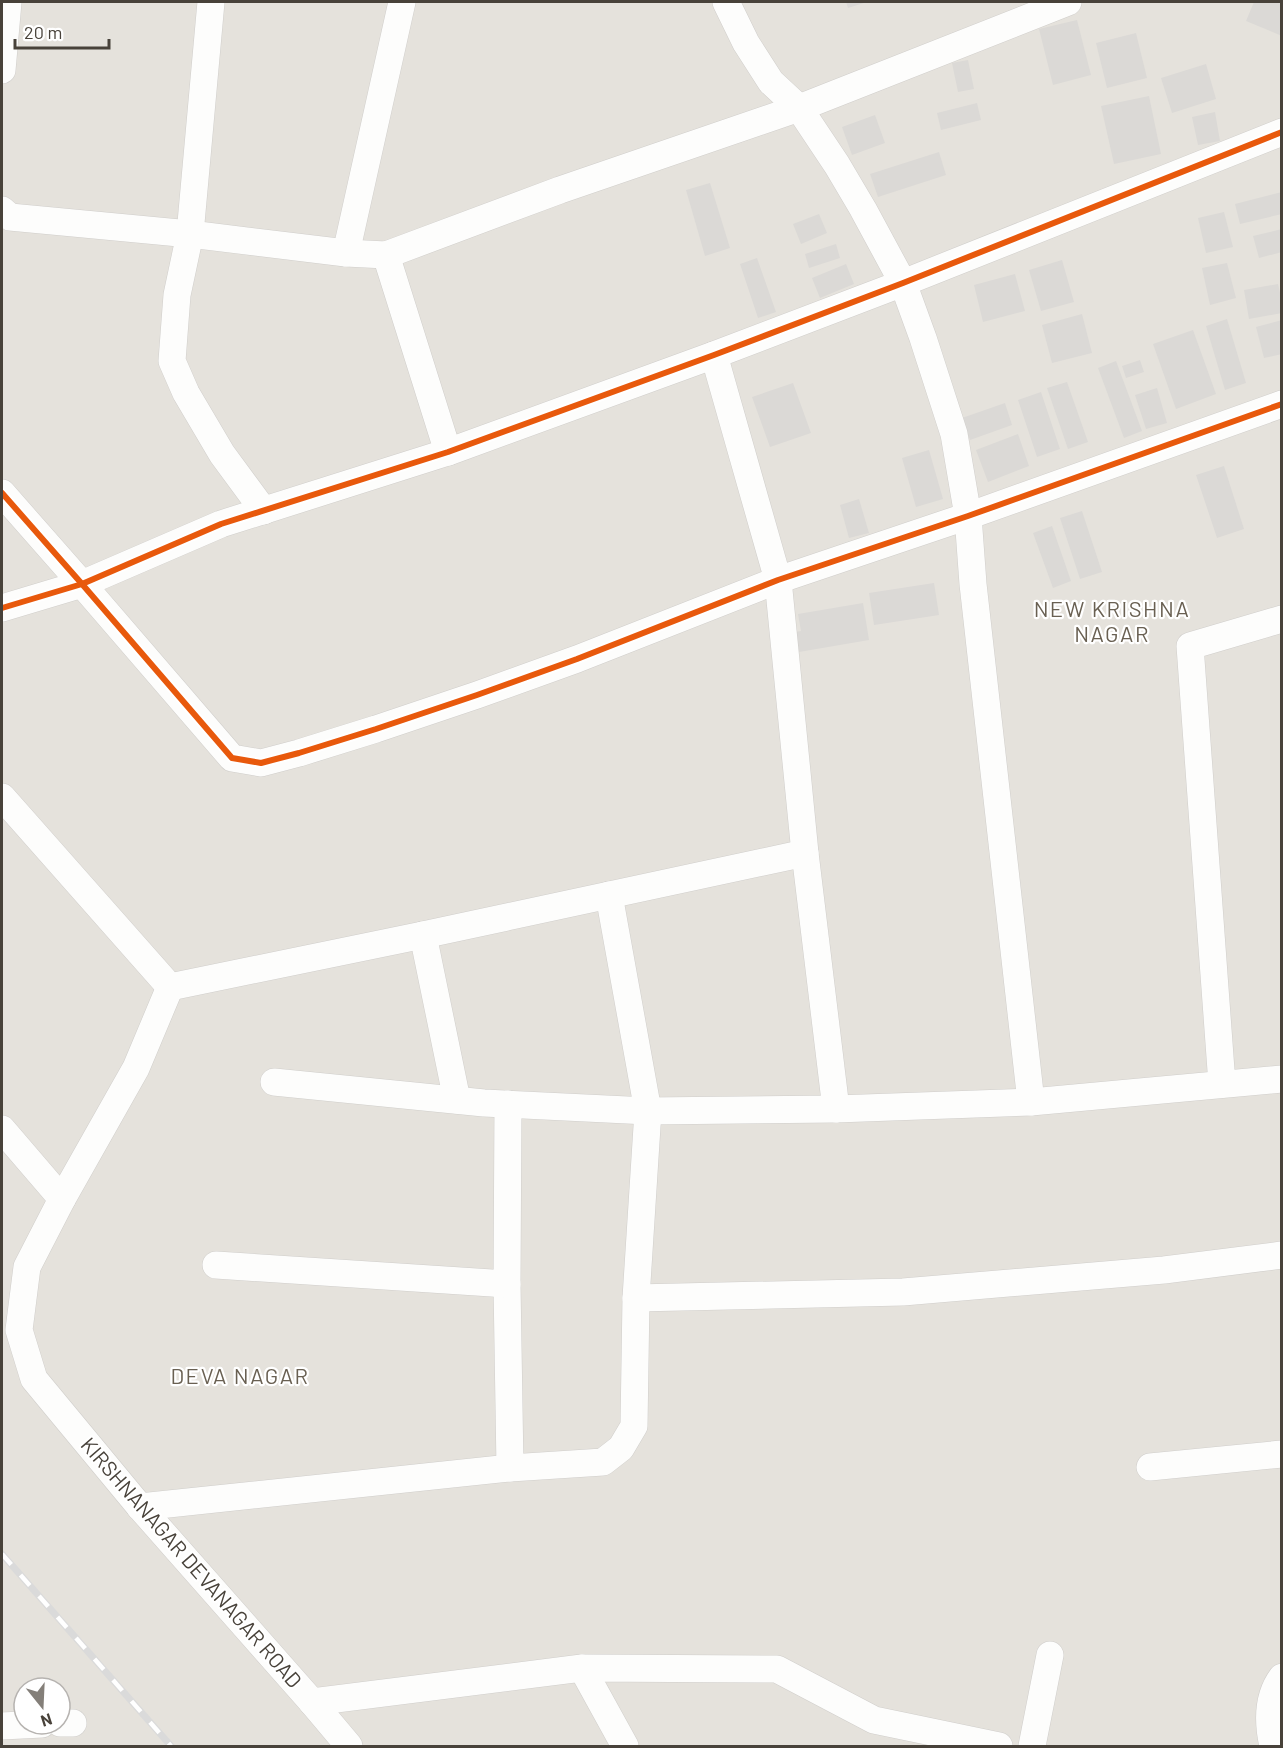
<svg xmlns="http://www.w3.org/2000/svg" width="1283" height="1748" font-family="Barlow,sans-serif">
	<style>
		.residential { fill: #e5e2dc; fill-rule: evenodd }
		.building { fill: #dbd9d6 }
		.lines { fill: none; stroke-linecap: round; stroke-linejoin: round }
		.minor-casing { stroke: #d0cecb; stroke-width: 28 }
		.minor { stroke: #fdfdfc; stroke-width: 27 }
		.rail-casing { stroke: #dadada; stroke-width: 7 }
		.rail { stroke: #fff; stroke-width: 4.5; stroke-dasharray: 14; stroke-linecap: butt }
		.cycleway-casing { stroke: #fff; stroke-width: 10 }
		.cycleway { stroke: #e8590c; stroke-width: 6 }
		.labels { text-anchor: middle; stroke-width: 4.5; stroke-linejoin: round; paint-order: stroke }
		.street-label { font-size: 21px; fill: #48423a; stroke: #fff }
		.neighbourhood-label { font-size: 22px; letter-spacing: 1.5px; fill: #696052; stroke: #fff }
	</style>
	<rect width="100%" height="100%" fill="#f2f0ee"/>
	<!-- residential -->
	<path class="residential" d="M2 2H1281V1746H2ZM24 1688H60V1724H24Z"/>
	<!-- building -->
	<g class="building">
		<path d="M846 2H867L848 8Z"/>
		<path d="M1254 2H1282V36L1246 21Z"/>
		<path d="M1077 20 1091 75 1053 85 1039 29Z"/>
		<path d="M1136 33 1147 78 1107 88 1096 43Z"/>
		<path d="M968 60 974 89 958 92 952 63Z"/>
		<path d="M1206 64 1216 99 1172 113 1161 78Z"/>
		<path d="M1149 96 1161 154 1114 164 1101 106Z"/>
		<path d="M977 103 981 120 941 130 937 113Z"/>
		<path d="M1215 112 1220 141 1198 145 1192 117Z"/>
		<path d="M875 115 885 143 852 155 842 127Z"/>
		<path d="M939 152 946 175 878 197 870 174Z"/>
		<path d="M710 183 730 248 705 256 686 190Z"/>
		<path d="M1282 192V214L1240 224 1235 204Z"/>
		<path d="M1224 212 1233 247 1206 253 1198 218Z"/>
		<path d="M819 214 827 233 801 244 793 224Z"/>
		<path d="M1282 229V252L1259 258 1253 236Z"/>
		<path d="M836 244 840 258 809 268 805 254Z"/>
		<path d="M757 258 776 312 758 318 740 264Z"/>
		<path d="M1062 260 1074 302 1041 311 1029 270Z"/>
		<path d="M1227 263 1236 298 1210 305 1202 268Z"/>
		<path d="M846 264 854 284 820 298 812 278Z"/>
		<path d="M1015 274 1025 311 983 322 974 285Z"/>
		<path d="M1278 284 1282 301V313L1249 319 1244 290Z"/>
		<path d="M1082 314 1092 353 1052 363 1042 325Z"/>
		<path d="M1227 319 1246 383 1225 390 1206 326Z"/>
		<path d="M1282 320V354L1264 358 1256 327Z"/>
		<path d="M1193 330 1216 394 1176 409 1153 344Z"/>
		<path d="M1140 360 1144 372 1126 378 1122 366Z"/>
		<path d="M1116 361 1142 431 1124 438 1098 368Z"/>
		<path d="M1067 382 1088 442 1068 449 1047 388Z"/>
		<path d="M793 383 811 433 770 447 752 397Z"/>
		<path d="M1157 388 1167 423 1146 429 1135 395Z"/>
		<path d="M1041 392 1060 449 1037 457 1018 400Z"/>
		<path d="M1005 403 1012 425 970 440 962 418Z"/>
		<path d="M1018 434 1029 466 988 482 976 450Z"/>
		<path d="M929 450 943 499 916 507 902 458Z"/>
		<path d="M1224 466 1244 529 1217 538 1196 475Z"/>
		<path d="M859 499 869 533 849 538 840 505Z"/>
		<path d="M1082 511 1102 572 1080 579 1060 518Z"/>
		<path d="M1052 526 1071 581 1053 588 1033 533Z"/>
		<path d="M934 583 939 615 874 625 869 593Z"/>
		<path d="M863 603 869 640 799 652 795 632 801 631 798 614Z"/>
	</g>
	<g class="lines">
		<!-- minor casing -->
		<g class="minor-casing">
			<g id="minor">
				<path d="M211 2 190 234 177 295 172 361 186 393 222 454 264 511"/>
				<path d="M726 2 746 43 771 82 799 108 837 165 863 209 903 283 923 338 954 434 968 516 973 584 1031 1102"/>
				<path d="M2 70 8 2"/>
				<path d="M2 210 10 217 190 234 346 253 386 255"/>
				<path d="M346 253 402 2"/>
				<path d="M714 355 778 580 805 853 836 1109"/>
				<path d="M448 452 386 255 560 190 799 108 1068 2"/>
				<path d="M2 493 82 584 232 758 261 763 299 753 376 729 477 695 577 659 778 580 968 516 1282 404"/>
				<path d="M2 608 82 584 221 524 448 452 714 355 903 283 1282 132"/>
				<path d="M2 797 170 987"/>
				<path d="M423 935 457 1100"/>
				<path d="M170 987 136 1068 62 1199 27 1267 19 1330 34 1379 140 1507 312 1702 349 1746"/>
				<path d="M170 987 423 935 805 853"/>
				<path d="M274 1082 484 1103 648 1111 836 1109 1031 1102 1282 1079"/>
				<path d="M1222 1084 1190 646 1282 619"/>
				<path d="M508 1104 507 1284 510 1468"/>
				<path d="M2 1129 62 1199"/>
				<path d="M216 1265 507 1284"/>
				<path d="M636 1298 903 1292 1164 1270 1282 1255"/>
				<path d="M1150 1467 1282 1454"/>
				<path d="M140 1507 510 1468 603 1462 621 1448 634 1426 636 1298 648 1111 609 895"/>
				<path d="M582 1668 625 1746"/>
				<path d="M312 1702 582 1668 777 1669 874 1720 999 1746"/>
				<path d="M60 1723H73"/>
				<path d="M2 1726 42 1724"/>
				<path d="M1032 1746 1050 1655"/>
				<path d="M1273 1746C1268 1724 1267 1697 1282 1677"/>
			</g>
		</g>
		<!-- minor -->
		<use href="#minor" class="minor"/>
		<!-- rail casing -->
		<g class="rail-casing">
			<path id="rail" d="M2 1554 171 1746"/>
		</g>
		<!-- rail -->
		<use href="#rail" class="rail"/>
		<!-- cycleway casing -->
		<g class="cycleway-casing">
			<g id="cycleway">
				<path d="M2 493 82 584 232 758 261 763 299 753 376 729 477 695 577 659 778 580 968 516 1282 404"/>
				<path d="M2 608 82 584 221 524 448 452 714 355 903 283 1282 132"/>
			</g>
		</g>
		<!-- cycleway -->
		<use href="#cycleway" class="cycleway"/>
	</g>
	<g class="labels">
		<!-- street labels -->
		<g class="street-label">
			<text transform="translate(191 1563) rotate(49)" y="7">KIRSHNANAGAR DEVANAGAR ROAD</text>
		</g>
		<!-- neighbourhood labels -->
		<g class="neighbourhood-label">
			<text x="1112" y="617">NEW KRISHNA<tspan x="1112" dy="25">NAGAR</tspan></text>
			<text x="240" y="1384">DEVA NAGAR</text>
		</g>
	</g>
	<!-- border -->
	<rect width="1283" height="1748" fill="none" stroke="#48423a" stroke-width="6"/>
	<!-- north arrow -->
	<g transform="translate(42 1706) rotate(162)"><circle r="28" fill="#ffffff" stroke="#b6b3b0" stroke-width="1.5"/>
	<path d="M0-4.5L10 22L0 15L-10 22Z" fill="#847f79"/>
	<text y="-9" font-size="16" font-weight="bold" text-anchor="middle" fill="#48423a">N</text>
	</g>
	<!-- scale -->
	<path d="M15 39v9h94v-9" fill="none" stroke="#48423a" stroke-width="3"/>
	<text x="24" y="39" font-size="18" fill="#48423a" stroke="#ffffff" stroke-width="4.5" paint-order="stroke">20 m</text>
</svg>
